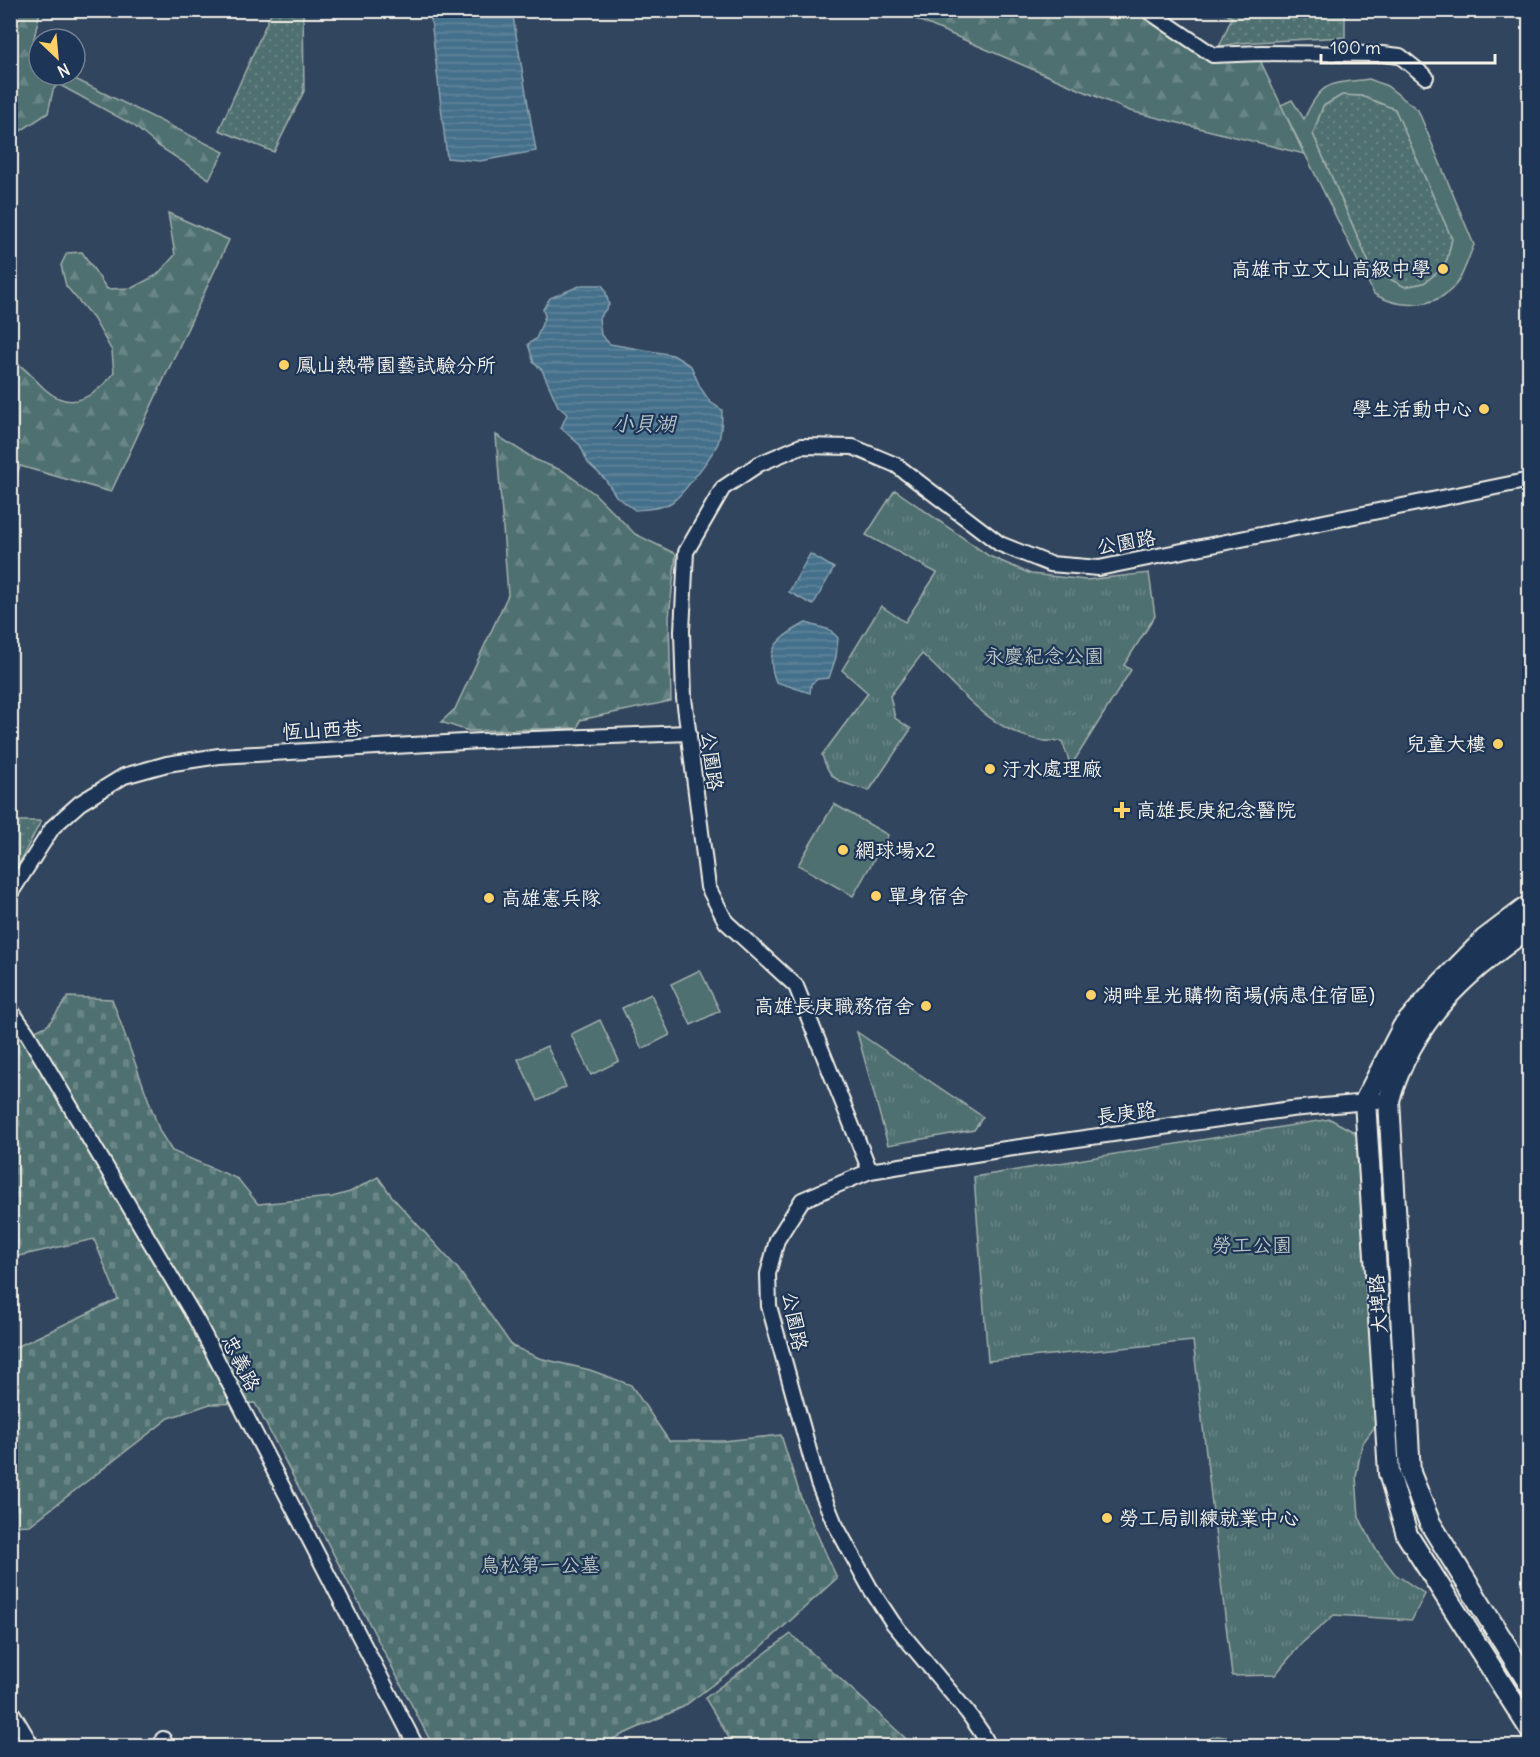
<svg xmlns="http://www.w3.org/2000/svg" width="1540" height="1757" font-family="Delius,'LXGW WenKai TC',sans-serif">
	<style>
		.grass { fill: url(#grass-dots); stroke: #a2b0ac; stroke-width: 1.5 }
		.forest { fill: url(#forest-firs); stroke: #a2b0ac; stroke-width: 1.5 }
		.cemetery { fill: url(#cemetery-stones); stroke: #a2b0ac; stroke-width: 1.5 }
		.park { fill: url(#park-tufts); stroke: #a2b0ac; stroke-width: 1.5 }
		.pitch { fill: #4f7071; stroke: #a2b0ac; stroke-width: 1.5; fill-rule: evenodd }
		.water { fill: url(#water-rules); stroke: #8ba4b0; stroke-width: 1.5 }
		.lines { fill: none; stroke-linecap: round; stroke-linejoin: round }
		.minor-casing { stroke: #f4f1e8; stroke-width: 18 }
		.secondary-casing { stroke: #f4f1e8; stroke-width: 24 }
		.minor { stroke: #1d3557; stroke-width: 14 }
		.secondary { stroke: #1d3557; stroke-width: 20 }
		.poi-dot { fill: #ffd166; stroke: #1d3557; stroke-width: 2 }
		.labels { text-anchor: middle; stroke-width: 4.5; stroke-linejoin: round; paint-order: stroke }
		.poi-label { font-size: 20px; fill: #f4f1e8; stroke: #1d3557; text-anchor: start }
		.street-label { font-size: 20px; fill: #f4f1e8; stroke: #1d3557 }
		.park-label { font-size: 20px; fill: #bac4be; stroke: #1d3557 }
		.water-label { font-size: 21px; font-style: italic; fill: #b7c4c7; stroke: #1d3557 }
	</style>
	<defs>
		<pattern id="grass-dots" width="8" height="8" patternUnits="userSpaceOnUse" patternTransform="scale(1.5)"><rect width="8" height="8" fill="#4f7071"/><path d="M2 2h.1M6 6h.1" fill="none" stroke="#698585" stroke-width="1.8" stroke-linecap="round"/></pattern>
		<pattern id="forest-firs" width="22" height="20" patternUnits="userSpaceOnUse" patternTransform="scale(1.5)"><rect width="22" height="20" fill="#4f7071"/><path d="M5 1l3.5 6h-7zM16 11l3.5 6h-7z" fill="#698585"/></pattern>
		<pattern id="cemetery-stones" width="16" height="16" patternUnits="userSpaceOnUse" patternTransform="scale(1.5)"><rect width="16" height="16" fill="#4f7071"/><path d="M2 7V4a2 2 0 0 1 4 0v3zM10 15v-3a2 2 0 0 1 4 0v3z" fill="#698585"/></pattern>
		<pattern id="park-tufts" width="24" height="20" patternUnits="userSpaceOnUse" patternTransform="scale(1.5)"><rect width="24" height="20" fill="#4f7071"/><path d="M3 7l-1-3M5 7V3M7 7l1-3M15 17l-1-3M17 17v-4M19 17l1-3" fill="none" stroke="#698585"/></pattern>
		<pattern id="water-rules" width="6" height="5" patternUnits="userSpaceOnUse" patternTransform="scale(1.5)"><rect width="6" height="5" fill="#45708b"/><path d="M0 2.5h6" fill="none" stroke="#60859b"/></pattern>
	</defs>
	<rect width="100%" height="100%" fill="#32455e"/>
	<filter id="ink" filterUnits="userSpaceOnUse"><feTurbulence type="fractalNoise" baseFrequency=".0167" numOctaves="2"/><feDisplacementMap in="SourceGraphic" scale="12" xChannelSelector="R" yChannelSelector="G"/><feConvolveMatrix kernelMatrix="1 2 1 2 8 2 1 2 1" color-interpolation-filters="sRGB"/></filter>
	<g filter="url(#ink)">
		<!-- grass -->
		<g class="grass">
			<path d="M272 11H303L304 91 274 152 219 130Z"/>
			<path d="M1219 11H1345V37L1237 43 1219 47 1232 17Z"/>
			<path d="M1342 95 1362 96 1395 109 1452 239 1447 260 1438 272 1424 283 1405 287 1372 270 1313 134 1323 106Z"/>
			<path d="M11 821H41L11 879 10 821Z"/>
		</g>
		<!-- forest -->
		<g class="forest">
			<path d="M10 11H40L30 57 39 62V75H67L224 152 209 179 157 145 133 125 58 84 53 90 48 113 19 132 11 130Z"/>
			<path d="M897 11H1138L1210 58 1260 60 1304 154 1130 111Z"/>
			<path d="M168 213 229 240 111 492 20 466 11 490V359C25 367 34 379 46 390 72 413 96 395 114 373L112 351 93 318 66 286 61 265 67 253 82 252 107 289 132 288 157 275 175 255Z"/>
			<path d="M496 435 536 460 563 471 595 494 635 534 676 554 669 617 671 701 580 720 578 728 468 731 441 722 455 709 508 595Z"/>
		</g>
		<!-- cemetery -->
		<g class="cemetery">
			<path d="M68 997 112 999 160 1132 172 1151 238 1179 258 1204 332 1197 350 1192 378 1177 394 1199 458 1269 512 1346 539 1358 590 1370 631 1385 669 1441H723L781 1435 802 1501 837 1578 757 1651 683 1707 613 1739 605 1746H433L255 1403 210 1404 169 1418 30 1525 11 1526 10 1350 118 1299 94 1239 10 1258 11 1043 48 1025Z"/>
			<path d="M791 1634 914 1746H734L705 1698Z"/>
		</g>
		<!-- park -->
		<g class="park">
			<path d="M895 490 989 556 1031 574 1086 580 1149 573 1155 616 1124 665 1131 670 1071 766 1062 741C1054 741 1046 742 1039 740 988 730 958 687 922 654L890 696 895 718 911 729 869 791C843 782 831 785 822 755L868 693 842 670 881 606 905 622 937 573 866 535Z"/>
			<path d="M857 1032 983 1117 974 1130 888 1145Z"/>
			<path d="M1330 1119 1358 1134 1376 1425 1362 1444 1356 1477 1359 1517 1375 1548 1395 1574 1425 1594 1412 1620 1334 1615 1301 1644 1275 1675 1232 1676 1193 1341 988 1361 974 1177Z"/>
		</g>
		<!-- pitch -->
		<g class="pitch">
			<path d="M1369 79 1387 86 1418 110 1474 245C1469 256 1465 270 1459 280 1440 309 1401 310 1374 294L1281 105 1292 100 1304 119C1322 80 1329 84 1369 79ZM1342 95 1362 96 1395 109 1452 239 1447 260 1438 272 1424 283 1405 287 1372 270 1313 134 1323 106Z"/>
			<path d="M834 804 888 835 853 896 798 865Z"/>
			<path d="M700 970 720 1011 691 1025 671 984Z"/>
			<path d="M651 994 670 1035 642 1049 622 1008Z"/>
			<path d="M600 1020 619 1061 591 1075 571 1034Z"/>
			<path d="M547 1046 566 1087 538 1101 518 1059Z"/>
			<path d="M1217 1736 1270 1743 1275 1746H1186Z"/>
		</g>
		<!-- water -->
		<g class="water">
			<path d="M430 11H512L536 151 480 161 447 158Z"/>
			<path d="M582 285H602L605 289 609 305 599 318 601 335 610 344 673 355 691 366 700 387 710 402 722 410C722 421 722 432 718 443 713 454 682 496 672 502 661 509 647 509 635 510L616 496 605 479 588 463 580 445 561 428 567 414 558 406 542 370 534 363 528 344 536 339 545 316 543 309 550 298Z"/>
			<path d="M810 554 834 568 813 605 789 592Z"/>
			<path d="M806 623 830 630 838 638 836 657 829 678 818 679 811 684 810 693 776 682C763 648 778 638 806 623Z"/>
		</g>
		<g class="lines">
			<!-- minor casing -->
			<g class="minor-casing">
				<g id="minor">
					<path d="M1147 10 1213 55 1261 53 1382 54 1400 56 1426 77"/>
					<path d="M10 894 53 827 80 803 124 776 167 764 219 756 481 741 689 733"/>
					<path d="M10 1009 27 1033 197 1321 416 1746"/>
					<path d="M870 1171 796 986 726 922 708 887 684 698 682 631 686 552 723 488 759 464 801 446 853 447 896 465 1000 544 1050 564 1099 568 1530 480"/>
					<path d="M10 1709 32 1746"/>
					<path d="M163 1739 167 1746"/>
					<path d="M989 1746 982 1733 968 1713 893 1623 870 1588 834 1522 818 1483 769 1306 768 1274 777 1240 802 1200 870 1171 999 1150 1291 1109 1389 1100"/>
				</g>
			</g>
			<!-- secondary casing -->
			<g class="secondary-casing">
				<g id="secondary">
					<path d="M1530 905 1485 939 1441 984 1403 1027 1365 1101 1389 1473 1407 1535 1530 1729"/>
					<path d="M1530 927C1463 974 1413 1019 1389 1100L1410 1473 1430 1523 1530 1685"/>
				</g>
			</g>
			<!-- minor -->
			<use href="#minor" class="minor"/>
			<!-- secondary -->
			<use href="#secondary" class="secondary"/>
		</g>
	</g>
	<!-- markers -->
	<g class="poi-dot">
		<circle cx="1443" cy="269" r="6"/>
		<circle cx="284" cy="365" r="6"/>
		<circle cx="1484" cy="409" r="6"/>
		<circle cx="1498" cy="744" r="6"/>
		<circle cx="990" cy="769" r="6"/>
		<path d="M1119 801h6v6h6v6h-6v6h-6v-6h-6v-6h6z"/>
		<circle cx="843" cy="850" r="6"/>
		<circle cx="876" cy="896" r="6"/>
		<circle cx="489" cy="898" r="6"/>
		<circle cx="1091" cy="995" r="6"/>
		<circle cx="926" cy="1006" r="6"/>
		<circle cx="1107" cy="1518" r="6"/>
	</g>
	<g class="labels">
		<!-- poi labels -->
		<g class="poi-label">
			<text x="1431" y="276" text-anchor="end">高雄市立文山高級中學</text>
			<text x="296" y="372">鳳山熱帶園藝試驗分所</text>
			<text x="1472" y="416" text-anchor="end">學生活動中心</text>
			<text x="1486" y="751" text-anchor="end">兒童大樓</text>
			<text x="1002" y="776">汙水處理廠</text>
			<text x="1136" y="817">高雄長庚紀念醫院</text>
			<text x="855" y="857">網球場x2</text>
			<text x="888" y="903">單身宿舍</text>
			<text x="501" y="905">高雄憲兵隊</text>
			<text x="1103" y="1002">湖畔星光購物商場(病患住宿區)</text>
			<text x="914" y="1013" text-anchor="end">高雄長庚職務宿舍</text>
			<text x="1119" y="1525">勞工局訓練就業中心</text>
		</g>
		<!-- street labels -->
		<g class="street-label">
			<text transform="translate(1126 542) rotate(-10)" y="7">公園路</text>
			<text transform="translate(322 730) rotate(-3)" y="7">恆山西巷</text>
			<text transform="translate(712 761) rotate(83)" y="7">公園路</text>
			<text transform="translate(1126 1113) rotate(-8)" y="7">長庚路</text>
			<text transform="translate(1378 1304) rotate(-94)" y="7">大埤路</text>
			<text transform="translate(795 1321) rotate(79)" y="7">公園路</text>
			<text transform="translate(241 1363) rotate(63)" y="7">忠義路</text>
		</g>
		<!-- park labels -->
		<g class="park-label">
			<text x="1044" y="663">永慶紀念公園</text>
			<text x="1252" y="1252">勞工公園</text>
			<text x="540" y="1572">鳥松第一公墓</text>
		</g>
		<!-- water labels -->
		<g class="water-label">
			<text x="644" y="431">小貝湖</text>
		</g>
	</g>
	<!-- margin -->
	<rect width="1540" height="1757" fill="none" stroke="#1d3557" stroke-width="36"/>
	<rect x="18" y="18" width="1504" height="1721" fill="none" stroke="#f4f1e8" stroke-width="2" filter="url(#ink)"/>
	<!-- north arrow -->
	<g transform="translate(57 57) rotate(154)"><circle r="28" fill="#1d3557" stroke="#738091" stroke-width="1.5"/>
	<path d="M0-4.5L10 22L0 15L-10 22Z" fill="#ffd166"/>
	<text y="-9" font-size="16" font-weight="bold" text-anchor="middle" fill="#f4f1e8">N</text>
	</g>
	<!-- scale -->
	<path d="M1321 54v9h174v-9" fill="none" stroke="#f4f1e8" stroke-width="3"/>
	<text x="1330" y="54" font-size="18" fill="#f4f1e8" stroke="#1d3557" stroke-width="4.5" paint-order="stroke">100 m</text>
</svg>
